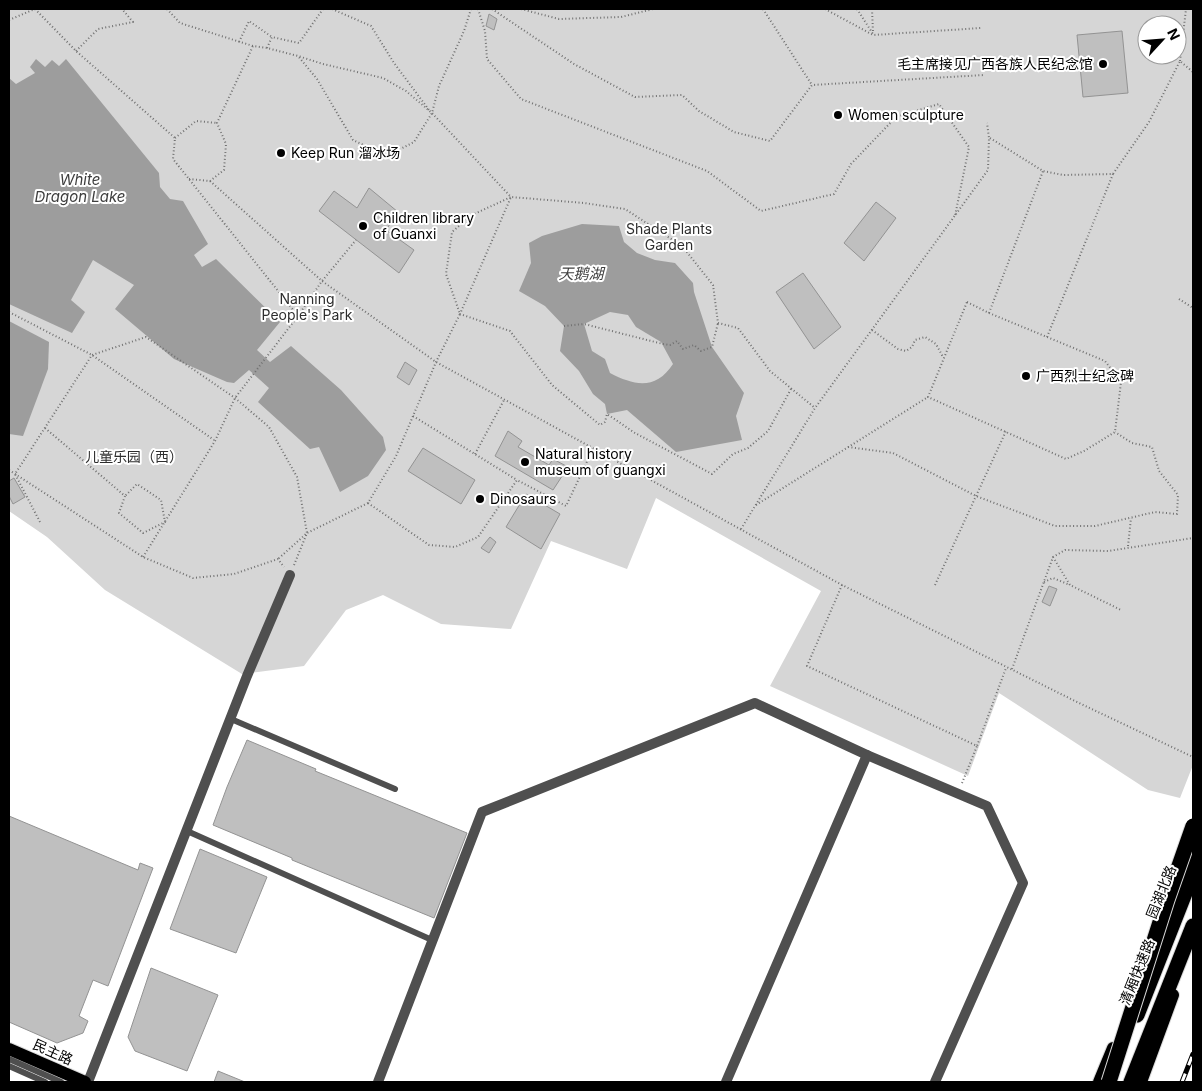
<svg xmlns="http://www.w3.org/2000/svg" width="1202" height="1091" font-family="Inter,'Noto Sans SC',sans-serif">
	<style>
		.green { fill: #d6d6d6; fill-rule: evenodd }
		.water { fill: #9d9d9d; fill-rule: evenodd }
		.building { fill: #bfbfbf; stroke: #939393 }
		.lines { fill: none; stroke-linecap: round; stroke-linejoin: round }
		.primary-casing { stroke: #dbdbdb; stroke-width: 14 }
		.highway-casing { stroke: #dbdbdb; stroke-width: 17 }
		.path { stroke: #717171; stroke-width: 2; stroke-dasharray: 1 2.5; stroke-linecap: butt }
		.lane { stroke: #4f4f4f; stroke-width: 6 }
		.street { stroke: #4f4f4f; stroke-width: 10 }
		.primary { stroke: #000; stroke-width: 12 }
		.highway { stroke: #000; stroke-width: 15 }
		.rail-casing { stroke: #000; stroke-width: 5 }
		.rail { stroke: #fff; stroke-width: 3; stroke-dasharray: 9; stroke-linecap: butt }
		.highway-bridge-casing { stroke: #dbdbdb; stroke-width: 17; stroke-linecap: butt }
		.highway-bridge { stroke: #000; stroke-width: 15 }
		.poi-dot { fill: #000; stroke: #fff; stroke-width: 2 }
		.labels { text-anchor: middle; stroke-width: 4; stroke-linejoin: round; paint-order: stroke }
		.poi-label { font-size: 14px; fill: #000; stroke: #fff; text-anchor: start }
		.park-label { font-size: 14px; fill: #2d2d2d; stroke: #fff }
		.street-label { font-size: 14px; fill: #000; stroke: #fff }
		.water-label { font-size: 15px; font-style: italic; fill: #3e3e3e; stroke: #fff }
	</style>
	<rect width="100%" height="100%" fill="#fff"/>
	<!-- green -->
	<path class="green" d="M9 9H1193V765L1180 798 1148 790 999 693 968 776 770 686 821 591 656 498 627 569 551 541 511 629 441 624 383 595 346 610 304 666 242 674 105 590 47 537 9 511ZM1147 25H1177V55H1147Z"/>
	<!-- water -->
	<g class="water">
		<path d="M36 59 45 67 52 60 59 66 66 59 159 173 160 187 170 199 183 201 208 244 194 255 202 267 216 259 280 322 257 350 270 362 291 346 341 390 383 437 386 450 368 476 340 492 319 447 310 449 258 402 269 388 249 370 234 383 227 382 174 359 115 309 134 285 93 260 71 300 85 312 72 333 9 304V78L16 84 35 73 30 67Z"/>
		<path d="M582 224 619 226 624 242 637 253 655 260 675 263 693 283 694 292 712 347 744 393 736 416 742 440 676 452 627 410 607 414 605 404 593 394 579 371 560 351 564 326 545 306 519 291 531 263 529 243 542 236ZM610 312 628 315 636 327 661 342 673 364C656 390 635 386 610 373L605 359 592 351 584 324Z"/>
		<path d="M9 321 49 342 48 369 23 436 9 434Z"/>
	</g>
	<!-- building -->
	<g class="building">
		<path d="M489 14 497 19 494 30 486 26Z"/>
		<path d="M1122 31 1128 93 1083 97 1077 35Z"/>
		<path d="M369 188 398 212 386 230 414 250 399 273 319 211 334 191 357 208Z"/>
		<path d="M876 202 896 218 864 261 844 243Z"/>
		<path d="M803 273 841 327 814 349 776 292Z"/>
		<path d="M405 362 417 370 409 385 397 377Z"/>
		<path d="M508 431 522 441 518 447 549 465 553 459 568 467 553 490 495 456Z"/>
		<path d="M423 448 475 480 461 504 408 471Z"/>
		<path d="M14 478 25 497 13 504 9 496V481Z"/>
		<path d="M526 494 560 514 541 549 506 527Z"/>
		<path d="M490 537 496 542 489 553 481 548Z"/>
		<path d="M1049 586 1057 589 1050 606 1042 602Z"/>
		<path d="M247 740 316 769 315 771 467 833 434 918 292 860V858L213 825 227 787Z"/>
		<path d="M9 816 138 870 140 863 153 868 108 986 93 980 79 1016 88 1021 83 1033 57 1043 9 1022Z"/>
		<path d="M200 849 267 877 236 953 170 929Z"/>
		<path d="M151 968 218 995 187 1071 135 1051 128 1037Z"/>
		<path d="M218 1071 245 1082H214Z"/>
	</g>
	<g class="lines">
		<!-- primary casing -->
		<g class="primary-casing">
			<g id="primary">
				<path d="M1178 889 1193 852"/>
				<path d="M9 1049 85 1082"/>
				<path d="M1099 1082 1113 1048"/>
				<path d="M1141 1082 1173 995"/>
			</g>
		</g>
		<!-- highway casing -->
		<g class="highway-casing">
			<g id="highway">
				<path d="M1137 1015 1193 873"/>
				<path d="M1131 1082 1193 926"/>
			</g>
		</g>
		<!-- path -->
		<g class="path">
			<path d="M35 9 76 51 175 138 173 159 298 316 322 281 436 362 842 585 1081 704 1193 757"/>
			<path d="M167 9 180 23 253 46 267 48 298 56 317 79 353 140 387 156 414 142 432 113 439 86 464 31 471 9"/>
			<path d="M332 9 371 26 394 63 429 110"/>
			<path d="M429 9H431"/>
			<path d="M478 9 485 31 487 59 521 99 707 171 761 211 834 194 851 164 896 117 939 104 969 147 955 216"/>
			<path d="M492 9 574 64 635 97 682 95 699 111 734 132 770 141 812 85 984 75"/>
			<path d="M521 9 559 19 621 17 653 9"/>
			<path d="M763 9 812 85"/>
			<path d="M825 9 873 35 981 28"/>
			<path d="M857 9 873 34"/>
			<path d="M872 9 873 32"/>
			<path d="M9 20 35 9"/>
			<path d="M239 42 249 21 272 37"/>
			<path d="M267 48 272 37 299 43 323 9"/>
			<path d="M76 51 98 29 133 22 122 9"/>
			<path d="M1180 61 1186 9"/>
			<path d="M175 138 196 121 217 123"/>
			<path d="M990 138 1043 171 1063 175 1113 174 1149 122 1180 61 1193 72"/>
			<path d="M189 179 210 181 224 170 226 144 217 123 253 46"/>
			<path d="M210 181 322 281 356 240"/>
			<path d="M1179 299 1193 308"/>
			<path d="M967 302 989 313 1105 361 1121 382 1115 432 1084 451 1066 459 928 397Z"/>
			<path d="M9 312 92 355 214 440"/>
			<path d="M989 313 1043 171"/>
			<path d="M564 326 584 324 663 344 670 345 677 341 683 349 694 345 701 351 712 347 718 323"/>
			<path d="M872 330 898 349 906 351 912 347 915 340 925 337 936 344 943 357"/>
			<path d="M1047 337 1113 174"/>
			<path d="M791 389 768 431 748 448 733 454 712 474 635 433 607 414 605 422 600 425 552 385 510 331 460 314 511 197 584 203 625 209 682 246 713 285 718 323 738 328 770 371 815 408"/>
			<path d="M413 416 517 480"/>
			<path d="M45 428 125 496 119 513 143 533 165 522 161 500 137 484 125 496"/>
			<path d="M848 447 893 453 976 496 1055 526H1095L1155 512 1177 514 1178 495 1159 471 1152 447 1132 443 1115 432"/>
			<path d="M475 454 504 400"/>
			<path d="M9 470 143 557 193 578 234 574 278 559 284 567"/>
			<path d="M368 503 429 545 455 547 478 537 517 480 566 506 593 449"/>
			<path d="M756 505 928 397"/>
			<path d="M40 522 15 474 92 355 146 337 235 398 269 427 297 477 307 533 278 559"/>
			<path d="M741 529 815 408 988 170 989 138 987 123"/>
			<path d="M1128 546 1131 518"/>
			<path d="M143 557 215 441 235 398 298 316"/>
			<path d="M1053 557 1070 585 1121 610"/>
			<path d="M294 565 307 533 368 503 396 456 436 362 460 314 446 274 452 232 472 215 511 197 432 113 406 91 383 78 323 64 298 56"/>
			<path d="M1044 582 1053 578 1070 585"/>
			<path d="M842 585 807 666 977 746 1006 668"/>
			<path d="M935 585 1006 431"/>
			<path d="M1012 669 1053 557 1065 550 1108 551 1193 538"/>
			<path d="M962 783 977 746"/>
		</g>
		<!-- lane -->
		<g class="lane">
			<path d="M231 719 395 789"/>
			<path d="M187 831 432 940"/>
			<path d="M9 1059 61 1082"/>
			<path d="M9 1066 45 1082"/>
		</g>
		<!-- street -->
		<g class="street">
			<path d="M867 755 987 806 1023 883 935 1082"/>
			<path d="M88 1082 247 676 290 575"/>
			<path d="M378 1082 482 812 755 703 867 755 726 1082"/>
		</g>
		<!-- primary -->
		<use href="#primary" class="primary"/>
		<!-- highway -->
		<use href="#highway" class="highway"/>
		<!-- rail casing -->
		<g class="rail-casing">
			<path id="rail" d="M1182 1082 1193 1054"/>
		</g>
		<!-- rail -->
		<use href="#rail" class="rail"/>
		<!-- highway-bridge casing -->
		<g class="highway-bridge-casing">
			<path id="highway-bridge" d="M1109 1082 1167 900 1193 826"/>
		</g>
		<!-- highway-bridge -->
		<use href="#highway-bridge" class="highway-bridge"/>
	</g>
	<!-- markers -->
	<g class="poi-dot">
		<circle cx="1103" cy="64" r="5"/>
		<circle cx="838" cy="115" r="5"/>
		<circle cx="281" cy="153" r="5"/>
		<circle cx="363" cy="226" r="5"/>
		<circle cx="1026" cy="376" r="5"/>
		<circle cx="525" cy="462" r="5"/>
		<circle cx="480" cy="499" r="5"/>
	</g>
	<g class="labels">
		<!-- poi labels -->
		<g class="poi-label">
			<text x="1093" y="69" text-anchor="end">毛主席接见广西各族人民纪念馆</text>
			<text x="848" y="120">Women sculpture</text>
			<text x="291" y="158">Keep Run 溜冰场</text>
			<text x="373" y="223">Children library<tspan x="373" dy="16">of Guanxi</tspan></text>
			<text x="1036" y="381">广西烈士纪念碑</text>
			<text x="535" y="459">Natural history<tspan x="535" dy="16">museum of guangxi</tspan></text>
			<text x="490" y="504">Dinosaurs</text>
		</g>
		<!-- park labels -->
		<g class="park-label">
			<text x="669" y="234">Shade Plants<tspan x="669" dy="16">Garden</tspan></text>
			<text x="307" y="304">Nanning<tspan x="307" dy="16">People's Park</tspan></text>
			<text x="134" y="462">儿童乐园（西）</text>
		</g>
		<!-- street labels -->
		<g class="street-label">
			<text transform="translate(1161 892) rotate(-68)" y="5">园湖北路</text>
			<text transform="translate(1137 972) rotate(-68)" y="5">清厢快速路</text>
			<text transform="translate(53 1052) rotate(24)" y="5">民主路</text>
		</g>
		<!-- water labels -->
		<g class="water-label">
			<text x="80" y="185">White<tspan x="80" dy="17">Dragon Lake</tspan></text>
			<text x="581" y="279">天鹅湖</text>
		</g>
	</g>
	<!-- border -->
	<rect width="1202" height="1091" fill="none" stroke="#000000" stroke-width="20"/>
	<!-- north arrow -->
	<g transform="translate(1162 40) rotate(64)"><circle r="24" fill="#ffffff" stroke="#999999"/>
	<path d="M0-4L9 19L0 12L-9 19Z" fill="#000000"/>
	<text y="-8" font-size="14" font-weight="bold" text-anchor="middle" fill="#000000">N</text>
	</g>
</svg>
